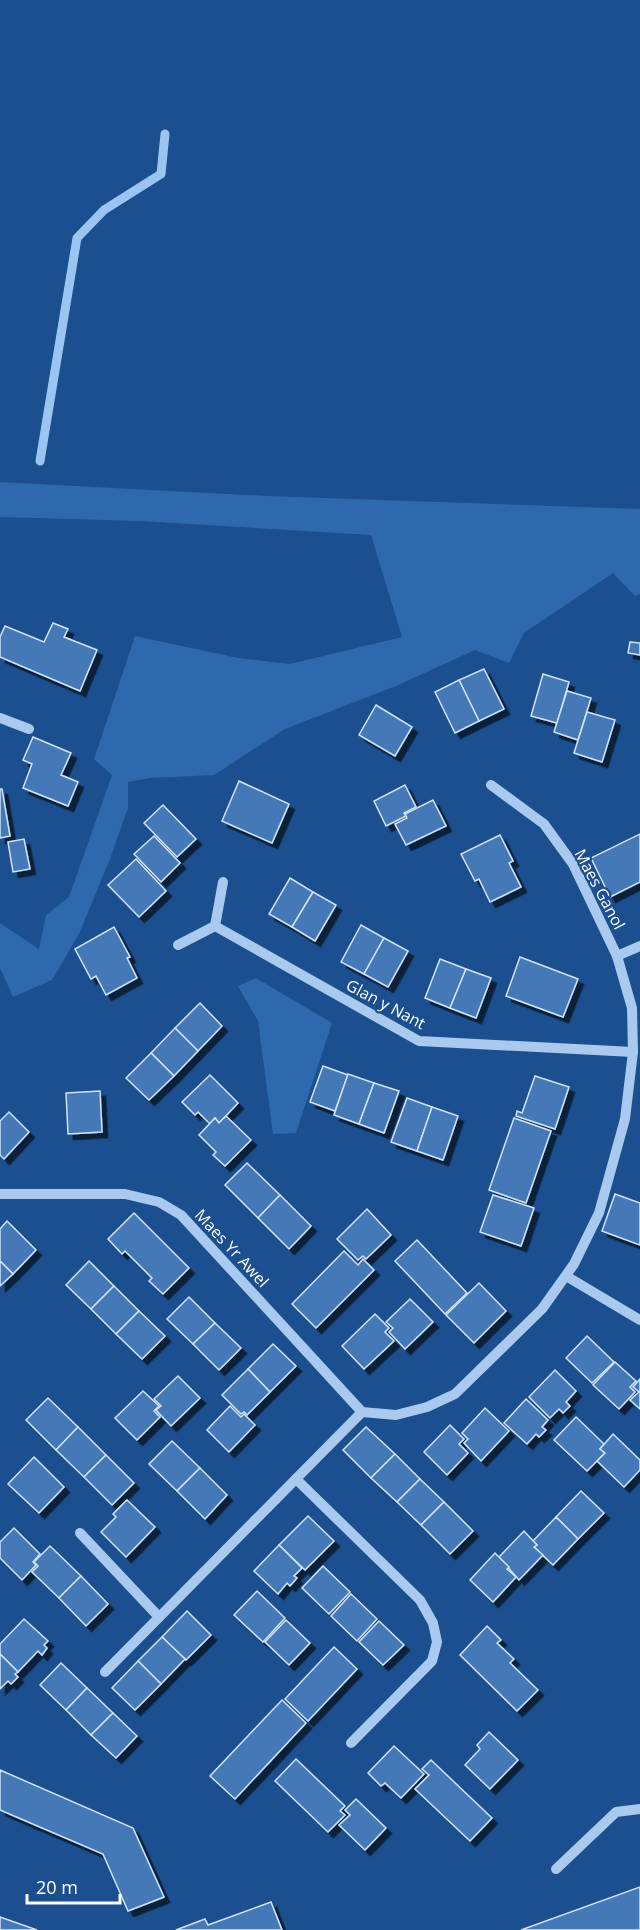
<svg xmlns="http://www.w3.org/2000/svg" width="640" height="1930" font-family="'Open Sans',sans-serif">
	<style>
		.green { fill: #2e69ad }
		.lines { fill: none; stroke-linecap: round; stroke-linejoin: round }
		.stream { stroke: #9cc4f0; stroke-width: 9 }
		.building { fill: #4478b7; stroke: #cfe3fa; stroke-width: 1.5; filter: url(#shadow) }
		.minor { stroke: #a9c9ee; stroke-width: 10 }
		.labels { text-anchor: middle; stroke-width: 4.5; stroke-linejoin: round; paint-order: stroke }
		.street-label { font-size: 16px; fill: #fff; stroke: #1b4f8f }
	</style>
	<defs>
		<filter id="shadow"><feDropShadow dx="5.5" dy="5.5" stdDeviation="0" flood-color="#0009"/></filter>
	</defs>
	<rect width="100%" height="100%" fill="#1b4f8f"/>
	<!-- green -->
	<g class="green">
		<path d="M0 482 267 496 640 509V594L635 596 613 573 524 633 509 663 475 650 396 686 285 729 214 775 150 778 128 782V808L110 859 79 934 52 980 13 997 0 968V923L39 949 46 915 69 897 112 775 94 759 135 636 238 658 290 664 402 637 371 535 140 521 0 517Z"/>
		<path d="M256 978 332 1023 296 1133 273 1134 258 1021 238 986Z"/>
	</g>
	<g class="lines">
		<!-- stream -->
		<path class="stream" d="M40 461 77 238 104 210 161 174 165 134"/>
	</g>
	<!-- building -->
	<g class="building">
		<path d="M53 623 68 629 64 637 97 650 80 691 0 657V637L5 626 44 642Z"/>
		<path d="M630 642 640 643V655L628 653Z"/>
		<path d="M484 669 504 709 479 721 459 680Z"/>
		<path d="M543 674 569 682 557 723 531 716Z"/>
		<path d="M459 680 479 721 455 733 435 692Z"/>
		<path d="M567 691 591 698 578 740 554 732Z"/>
		<path d="M376 705 412 727 395 756 359 735Z"/>
		<path d="M587 712 615 720 602 762 574 753Z"/>
		<path d="M33 737 71 753 61 775 78 782 68 806 23 788 32 764 23 760Z"/>
		<path d="M239 781 289 804 272 843 222 821Z"/>
		<path d="M405 785 416 807 404 813 406 816 386 826 374 801Z"/>
		<path d="M0 789H2L10 836 0 838Z"/>
		<path d="M433 800 446 826 406 845 395 824 407 818 405 814Z"/>
		<path d="M163 805 196 839 177 857 144 823Z"/>
		<path d="M640 834V882L610 897 591 858Z"/>
		<path d="M500 835 513 861 509 863 521 887 490 902 479 879 475 881 461 854Z"/>
		<path d="M154 836 180 863 161 882 134 854Z"/>
		<path d="M24 839 30 869 13 872 8 842Z"/>
		<path d="M136 859 166 891 139 917 108 885Z"/>
		<path d="M290 878 313 892 292 927 269 914Z"/>
		<path d="M313 892 336 905 315 941 292 927Z"/>
		<path d="M361 925 384 938 364 974 341 962Z"/>
		<path d="M114 927 130 957 127 958 137 978 106 995 96 976 91 979 75 949Z"/>
		<path d="M384 938 408 951 388 987 364 974Z"/>
		<path d="M520 957 578 979 563 1017 506 996Z"/>
		<path d="M440 959 466 969 450 1008 425 998Z"/>
		<path d="M466 969 491 978 476 1018 450 1008Z"/>
		<path d="M200 1003 222 1026 198 1051 175 1028Z"/>
		<path d="M175 1028 198 1051 174 1076 151 1053Z"/>
		<path d="M151 1053 174 1076 149 1100 126 1078Z"/>
		<path d="M323 1066 348 1075 335 1111 310 1102Z"/>
		<path d="M348 1074 374 1083 359 1124 334 1115Z"/>
		<path d="M210 1075 238 1103 219 1123 215 1118 210 1124 198 1112 195 1115 182 1102Z"/>
		<path d="M535 1076 569 1087 555 1129 516 1116 517 1111 522 1113Z"/>
		<path d="M374 1083 399 1091 384 1133 359 1124Z"/>
		<path d="M100 1091 102 1132 68 1134 66 1093Z"/>
		<path d="M407 1098 432 1107 417 1151 391 1142Z"/>
		<path d="M432 1107 458 1116 443 1160 417 1151Z"/>
		<path d="M9 1112 29 1132 4 1159 0 1155V1121Z"/>
		<path d="M226 1116 251 1140 225 1166 213 1155 216 1152 199 1135 215 1118 219 1123Z"/>
		<path d="M514 1118 551 1131 526 1203 489 1190Z"/>
		<path d="M247 1163 280 1195 258 1218 225 1185Z"/>
		<path d="M615 1194 640 1203V1245L602 1231Z"/>
		<path d="M280 1195 311 1226 289 1249 258 1218Z"/>
		<path d="M493 1195 534 1208 521 1246 480 1232Z"/>
		<path d="M367 1209 391 1235 366 1259 363 1256 358 1260 337 1239Z"/>
		<path d="M134 1213 189 1268 163 1294 149 1281 152 1278 125 1251 122 1254 108 1239Z"/>
		<path d="M7 1221 36 1250 13 1274 0 1261V1229Z"/>
		<path d="M417 1240 467 1293 445 1314 395 1261Z"/>
		<path d="M344 1251 358 1265 363 1259 374 1270 316 1328 292 1304Z"/>
		<path d="M0 1261 13 1274 0 1286Z"/>
		<path d="M89 1261 114 1286 91 1309 66 1285Z"/>
		<path d="M479 1283 506 1311 474 1343 446 1315Z"/>
		<path d="M114 1286 139 1311 116 1334 91 1309Z"/>
		<path d="M189 1297 215 1323 193 1344 167 1319Z"/>
		<path d="M410 1299 433 1322 405 1349 389 1332 393 1328 386 1322Z"/>
		<path d="M139 1311 165 1336 142 1359 116 1334Z"/>
		<path d="M375 1314 389 1328 385 1332 394 1341 364 1369 342 1346Z"/>
		<path d="M215 1323 241 1348 219 1370 193 1344Z"/>
		<path d="M587 1336 614 1362 592 1383 566 1358Z"/>
		<path d="M273 1344 296 1366 270 1392 248 1369Z"/>
		<path d="M615 1362 636 1381 630 1387 635 1392 619 1409 593 1385Z"/>
		<path d="M248 1369 270 1392 247 1415 244 1412 241 1414 222 1395Z"/>
		<path d="M555 1370 576 1391 566 1402 570 1406 563 1413 559 1409 550 1418 529 1397Z"/>
		<path d="M178 1376 200 1398 171 1426 156 1410 161 1406 154 1399Z"/>
		<path d="M640 1379V1409L630 1400 639 1392 633 1387Z"/>
		<path d="M143 1391 159 1406 154 1411 160 1417 137 1440 115 1418Z"/>
		<path d="M48 1398 78 1427 56 1450 26 1420Z"/>
		<path d="M526 1399 548 1420 542 1427 546 1430 539 1437 536 1434 527 1444 504 1423Z"/>
		<path d="M230 1406 241 1417 244 1414 255 1425 229 1452 207 1430Z"/>
		<path d="M485 1408 509 1431 481 1461 464 1443 468 1439 462 1433Z"/>
		<path d="M576 1417 604 1444 600 1449 605 1453 587 1471 554 1440Z"/>
		<path d="M450 1425 464 1439 459 1444 468 1453 447 1475 424 1452Z"/>
		<path d="M78 1427 106 1455 84 1477 56 1450Z"/>
		<path d="M366 1427 395 1454 371 1478 343 1450Z"/>
		<path d="M613 1434 640 1460V1470L624 1487 597 1461 605 1453 600 1449Z"/>
		<path d="M172 1441 200 1468 177 1491 149 1464Z"/>
		<path d="M395 1454 420 1479 397 1502 371 1478Z"/>
		<path d="M106 1455 134 1483 112 1505 84 1477Z"/>
		<path d="M34 1457 64 1487 39 1513 8 1484Z"/>
		<path d="M200 1468 227 1495 205 1519 177 1491Z"/>
		<path d="M420 1479 444 1502 421 1525 397 1502Z"/>
		<path d="M581 1491 604 1513 578 1539 556 1517Z"/>
		<path d="M127 1500 155 1527 126 1557 101 1532 116 1517 113 1514Z"/>
		<path d="M444 1502 473 1531 450 1554 421 1525Z"/>
		<path d="M308 1516 334 1541 305 1570 279 1545Z"/>
		<path d="M556 1517 578 1539 553 1565 534 1547 537 1545 533 1541Z"/>
		<path d="M14 1528 40 1554 33 1562 36 1565 22 1580 0 1558V1542Z"/>
		<path d="M524 1531 537 1545 534 1547 543 1555 519 1580 499 1557Z"/>
		<path d="M279 1545 302 1568 294 1576 297 1578 290 1586 287 1583 278 1594 254 1571Z"/>
		<path d="M50 1546 81 1576 59 1598 32 1572 38 1566 34 1562Z"/>
		<path d="M495 1553 509 1567 507 1569 516 1577 493 1602 470 1580Z"/>
		<path d="M323 1566 350 1592 329 1614 302 1588Z"/>
		<path d="M81 1576 108 1604 86 1626 59 1598Z"/>
		<path d="M257 1591 285 1618 263 1642 234 1615Z"/>
		<path d="M351 1594 377 1619 357 1641 331 1616Z"/>
		<path d="M187 1611 211 1635 186 1660 162 1637Z"/>
		<path d="M24 1619 48 1641 44 1645 47 1648 42 1655 38 1651 18 1672 0 1654V1644Z"/>
		<path d="M286 1620 310 1643 289 1665 265 1642Z"/>
		<path d="M379 1621 404 1645 383 1665 359 1642Z"/>
		<path d="M487 1626 501 1640 497 1643 514 1659 510 1663 538 1690 517 1711 460 1655Z"/>
		<path d="M162 1637 185 1659 161 1684 138 1661Z"/>
		<path d="M334 1647 357 1669 308 1721 285 1699Z"/>
		<path d="M0 1654 18 1672 15 1674 18 1677 11 1684 8 1681 0 1689Z"/>
		<path d="M138 1661 161 1684 135 1710 112 1688Z"/>
		<path d="M61 1663 87 1688 66 1710 40 1685Z"/>
		<path d="M87 1688 113 1713 91 1735 66 1710Z"/>
		<path d="M282 1700 306 1723 235 1799 210 1776Z"/>
		<path d="M113 1713 137 1736 116 1758 91 1735Z"/>
		<path d="M489 1732 518 1760 490 1789 465 1765 480 1749 477 1745Z"/>
		<path d="M394 1746 424 1774 401 1798 385 1783 381 1786 368 1773Z"/>
		<path d="M296 1759 345 1806 340 1811 345 1815 328 1832 275 1781Z"/>
		<path d="M431 1760 492 1818 470 1841 415 1789 429 1775 422 1769Z"/>
		<path d="M0 1770 133 1828 164 1897 128 1911 103 1854 0 1810Z"/>
		<path d="M356 1799 386 1828 365 1850 339 1825 350 1815 345 1810Z"/>
		<path d="M640 1887V1930H521Z"/>
		<path d="M271 1902 282 1930H176L205 1919 208 1925Z"/>
		<path d="M0 1917 37 1930H0Z"/>
	</g>
	<g class="lines">
		<!-- minor -->
		<g class="minor">
			<path d="M0 718 29 729"/>
			<path d="M215 926 419 1041 633 1052"/>
			<path d="M178 945 215 926 223 882"/>
			<path d="M617 956 640 946"/>
			<path d="M0 1194H125L159 1202 181 1215 362 1412 396 1415 427 1407 455 1394 542 1309 574 1264 599 1213 625 1119 633 1052 632 1008 617 956 573 864 544 824 491 785"/>
			<path d="M566 1276 640 1320"/>
			<path d="M296 1479 420 1600 433 1623 437 1642 432 1661 351 1743"/>
			<path d="M80 1533 159 1617"/>
			<path d="M105 1672 362 1412"/>
			<path d="M556 1869 616 1812 640 1809"/>
		</g>
	</g>
	<g class="labels">
		<!-- street labels -->
		<g class="street-label">
			<text transform="translate(600 889) rotate(62)" y="6">Maes Ganol</text>
			<text transform="translate(386 1004) rotate(28)" y="6">Glan y Nant</text>
			<text transform="translate(232 1248) rotate(47)" y="6">Maes Yr Awel</text>
		</g>
	</g>
	<!-- scale -->
	<path d="M27 1894v9h93v-9" fill="none" stroke="#ffffff" stroke-width="3"/>
	<text x="36" y="1894" font-size="18" fill="#ffffff" stroke="#1b4f8f" stroke-width="4.5" paint-order="stroke">20 m</text>
</svg>
